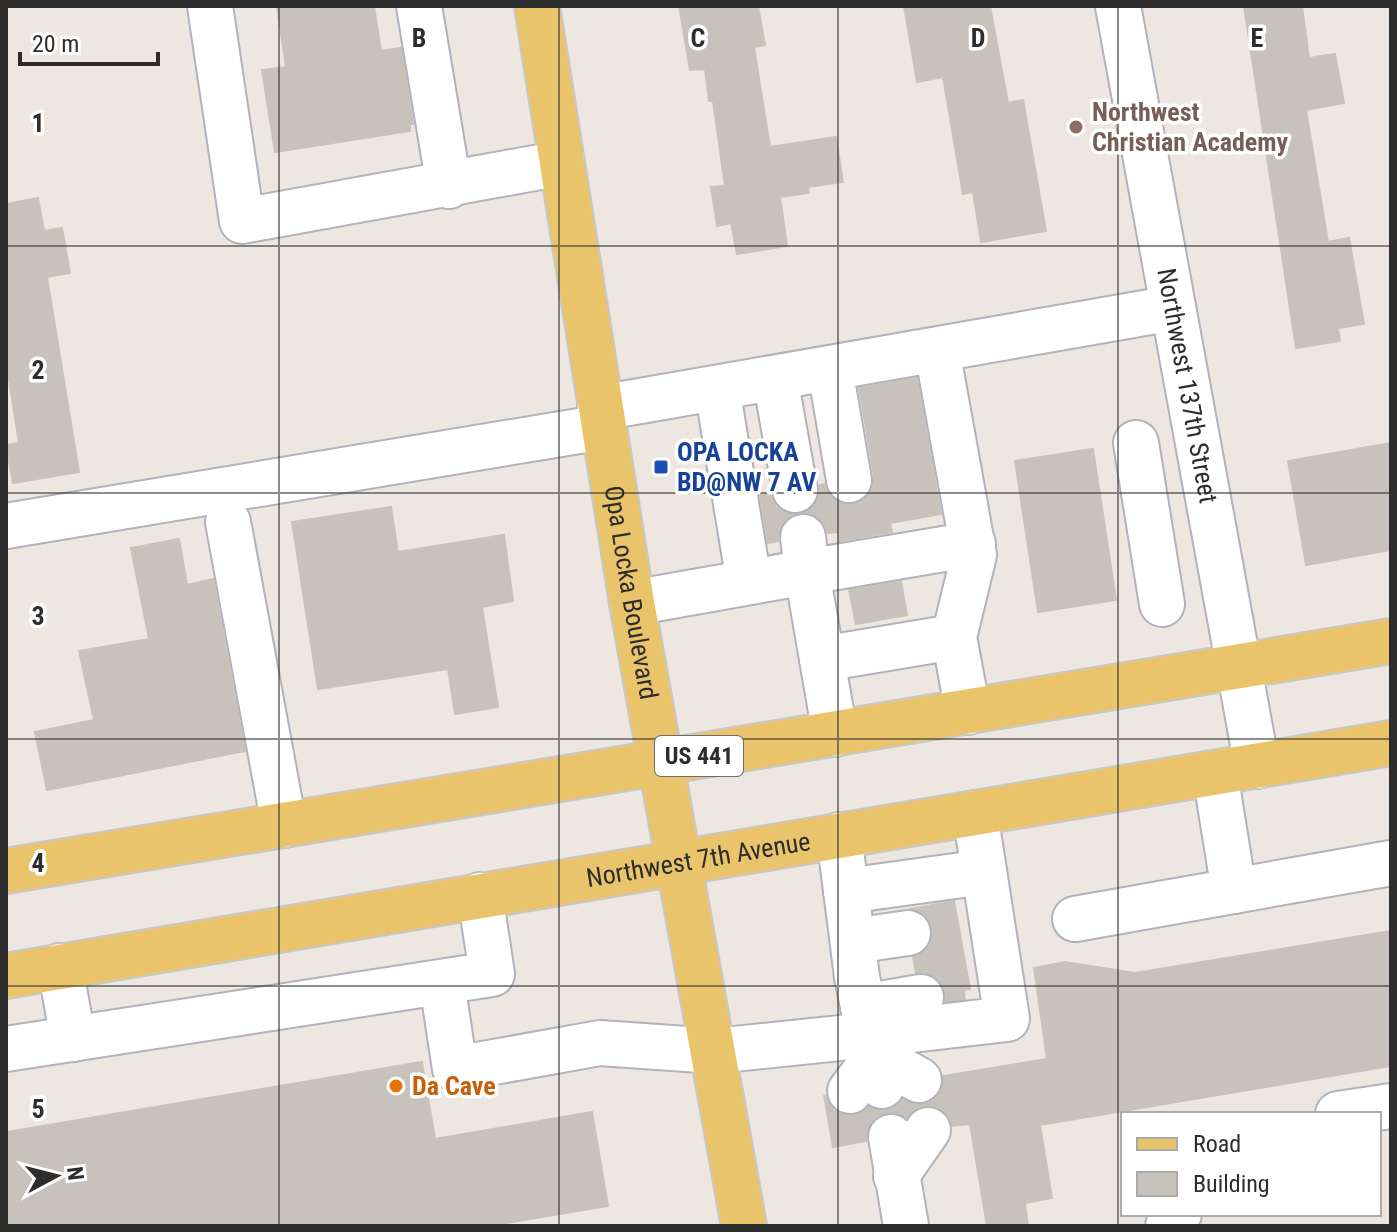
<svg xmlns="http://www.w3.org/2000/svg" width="1397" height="1232" font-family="'Roboto Condensed',sans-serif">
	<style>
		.building { fill: #c7c2bc; stroke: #c9c3ba; stroke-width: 2 }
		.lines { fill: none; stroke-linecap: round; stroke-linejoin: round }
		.minor-tunnel { stroke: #c7c2bd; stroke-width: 44; stroke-dasharray: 44 22; stroke-linecap: butt }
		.minor-casing { stroke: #b1b3bc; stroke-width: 48 }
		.major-casing { stroke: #c8c8c8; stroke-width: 48 }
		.minor { stroke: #fff; stroke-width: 44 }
		.major { stroke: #eac46a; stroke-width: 44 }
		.grid { fill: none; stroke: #2d2d2d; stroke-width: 2; stroke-opacity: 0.55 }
		.education-dot { fill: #8d6e63; stroke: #fff; stroke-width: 3 }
		.transit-dot { fill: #1a4fb4; stroke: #fff; stroke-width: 3 }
		.food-dot { fill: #e8710a; stroke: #fff; stroke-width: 3 }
		.labels { text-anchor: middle; stroke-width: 7; stroke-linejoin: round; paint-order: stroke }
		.shield { fill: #fff; stroke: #6c6c6c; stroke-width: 2 }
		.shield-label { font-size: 24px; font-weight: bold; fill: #2d2d2d }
		.education-label { font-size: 26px; font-weight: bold; fill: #785e54; stroke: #fff; text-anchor: start }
		.street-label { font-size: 26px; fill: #2d2d2d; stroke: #fff }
		.transit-label { font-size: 26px; font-weight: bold; fill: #164399; stroke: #fff; text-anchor: start }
		.food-label { font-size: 26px; font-weight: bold; fill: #c56008; stroke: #fff; text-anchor: start }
		.grid-label { font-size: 26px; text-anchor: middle; font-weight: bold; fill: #2d2d2d; stroke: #fff; stroke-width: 7; stroke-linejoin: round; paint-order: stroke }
	</style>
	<rect width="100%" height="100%" fill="#eee7e1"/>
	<!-- building -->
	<g class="building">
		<path d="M277 6H374L381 51 401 48 413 124H410V131L275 152 262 70 286 67Z"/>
		<path d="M679 6H758L765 45 754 47 770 147 836 137 843 182 808 187 809 193 780 197 787 246 737 254 731 223 717 226 711 187 725 186 713 101H709L705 69 690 70Z"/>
		<path d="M904 6H990L1008 103 1023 100 1046 231 981 242 973 192 963 194 943 77 917 82Z"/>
		<path d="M1244 6H1302L1309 58 1335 54 1344 103 1306 110 1328 242 1349 238 1364 324 1338 328 1340 341 1296 348Z"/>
		<path d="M38 198 44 231 62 228 70 273 47 277 79 472 13 483 6 445 19 443 6 361V204Z"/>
		<path d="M917 378 941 514 890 523 892 532 839 541 838 532 828 533 823 522 804 513 818 499 820 485 824 484 829 495 840 503 852 505 864 500 872 489 874 476 859 388Z"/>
		<path d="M1391 443V550L1306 565 1288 461Z"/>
		<path d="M1093 449 1116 600 1038 612 1015 461Z"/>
		<path d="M770 494 776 507 794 514 780 526 778 541 768 543 760 495Z"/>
		<path d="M391 507 398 552 504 535 513 601 482 607 498 707 455 714 448 669 318 689 292 522Z"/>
		<path d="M179 539 187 585 213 579 245 751 47 790 35 732 94 720 79 651 149 639 131 548Z"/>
		<path d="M901 582 907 615 856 624 849 590Z"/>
		<path d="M954 901 970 989 946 993 941 982 930 974 916 973 913 957 924 952 931 943 933 930 927 917 911 909Z"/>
		<path d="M1391 931V1066L1040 1125 1052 1198 1025 1203 1028 1226H987L970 1124 952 1126 942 1109 929 1105 918 1107 906 1118 886 1113 875 1118 868 1128 866 1141 833 1147 824 1095 835 1111 846 1116 859 1114 869 1107 887 1110 902 1099 919 1105 932 1101 941 1091 943 1076 1047 1059 1034 968 1065 962 1135 973Z"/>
		<path d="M422 1062 435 1139 592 1112 608 1206 489 1226H6V1132Z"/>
	</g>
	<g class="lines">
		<!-- minor-tunnel -->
		<g class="minor-tunnel">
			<path d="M849 480 858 529"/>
			<path d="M908 933 958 923"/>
			<path d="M921 997 970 989"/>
			<path d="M850 1091 860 1142"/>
		</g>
		<!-- minor casing -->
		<g class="minor-casing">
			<g id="minor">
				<path d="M210 6 242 221 562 163"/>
				<path d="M419 6 449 186"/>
				<path id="s1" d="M1118 6 1257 766"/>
				<path d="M937 350 974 555 954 637 968 712"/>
				<path d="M830 369 849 480"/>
				<path d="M775 378 795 490"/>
				<path d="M717 388 749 582"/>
				<path d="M600 408 1173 308"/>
				<path d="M1136 443 1162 604"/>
				<path d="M228 522 284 825"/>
				<path d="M6 526 603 427"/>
				<path d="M803 537 807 572 973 544"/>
				<path d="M632 603 807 572 822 659"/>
				<path d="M835 734 822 659 954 637"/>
				<path d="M1215 773 1234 891"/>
				<path d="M839 835 857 977 869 1035 1007 1019 975 813"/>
				<path d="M846 891 984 872"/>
				<path d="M1075 919 1391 863"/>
				<path d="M853 941 908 933"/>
				<path d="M60 966 73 1039"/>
				<path d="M442 983 455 1069 600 1043 715 1051 869 1035 882 1086"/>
				<path d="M863 1007 921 997"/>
				<path d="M6 1049 492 974 480 895"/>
				<path d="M850 1091 876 1056 919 1080"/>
				<path d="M1338 1114 1391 1106"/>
				<path d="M891 1137 906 1226"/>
				<path d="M896 1176 928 1130"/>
				<path d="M1168 1226 1179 1214"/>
			</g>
		</g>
		<!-- major casing -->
		<g class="major-casing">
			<g id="major">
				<path id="s2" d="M537 6 632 603 744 1226"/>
				<path d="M6 871 1391 641"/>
				<path id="s3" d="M6 976 1391 743"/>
			</g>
		</g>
		<!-- minor -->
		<use href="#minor" class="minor"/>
		<!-- major -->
		<use href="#major" class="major"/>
	</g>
	<!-- grid -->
	<path class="grid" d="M279 6V1226M559 6V1226M838 6V1226M1118 6V1226M6 246H1391M6 493H1391M6 739H1391M6 986H1391"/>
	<!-- markers -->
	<circle class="education-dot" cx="1076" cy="127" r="8"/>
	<rect class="transit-dot" x="653" y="459" width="16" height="16" rx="4"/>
	<circle class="food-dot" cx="396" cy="1086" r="8"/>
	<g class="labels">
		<!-- shield labels -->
		<rect class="shield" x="655" y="736" width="88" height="40" rx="6"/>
		<g class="shield-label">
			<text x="699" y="764">US 441</text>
		</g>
		<!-- education labels -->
		<g class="education-label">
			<text x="1092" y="121">Northwest<tspan x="1092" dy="30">Christian Academy</tspan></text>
		</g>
		<!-- street labels -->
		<g class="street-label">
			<text dy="9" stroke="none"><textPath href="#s1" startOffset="386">Northwest 137th Street</textPath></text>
			<text dy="9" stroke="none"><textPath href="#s2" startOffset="594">Opa Locka Boulevard</textPath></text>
			<text dy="9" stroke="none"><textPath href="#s3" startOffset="702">Northwest 7th Avenue</textPath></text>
		</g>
		<!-- transit labels -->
		<g class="transit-label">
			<text x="677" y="461">OPA LOCKA<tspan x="677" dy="30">BD@NW 7 AV</tspan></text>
		</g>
		<!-- food labels -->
		<g class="food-label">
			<text x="412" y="1095">Da Cave</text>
		</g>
	</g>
	<g class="grid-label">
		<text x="419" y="47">B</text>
		<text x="698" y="47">C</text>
		<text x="978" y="47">D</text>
		<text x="1257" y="47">E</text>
		<text x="38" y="132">1</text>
		<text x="38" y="379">2</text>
		<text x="38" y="625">3</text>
		<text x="38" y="872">4</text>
		<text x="38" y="1118">5</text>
	</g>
	<!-- border -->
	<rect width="1397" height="1232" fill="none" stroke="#2d2d2d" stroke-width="16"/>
	<!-- legend -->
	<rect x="1121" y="1112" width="260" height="104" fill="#ffffff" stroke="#ababab" stroke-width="2"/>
	<rect x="1137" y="1138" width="40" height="12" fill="#eac46a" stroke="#ababab" stroke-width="2"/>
	<text x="1193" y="1152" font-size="24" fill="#2d2d2d">Road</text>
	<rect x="1137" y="1172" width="40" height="24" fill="#c7c2bc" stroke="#ababab" stroke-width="2"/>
	<text x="1193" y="1192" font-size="24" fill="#2d2d2d">Building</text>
	<!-- north arrow -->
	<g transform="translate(56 1176) rotate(83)" stroke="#ffffff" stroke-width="6" paint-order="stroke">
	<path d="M0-6L14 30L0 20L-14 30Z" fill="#2d2d2d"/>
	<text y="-12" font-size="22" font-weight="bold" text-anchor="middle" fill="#2d2d2d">N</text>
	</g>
	<!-- scale -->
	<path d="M20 52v12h138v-12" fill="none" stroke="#2d2d2d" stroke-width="4"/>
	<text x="32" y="52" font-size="24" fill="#2d2d2d" stroke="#ffffff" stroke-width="6" paint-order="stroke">20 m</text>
</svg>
